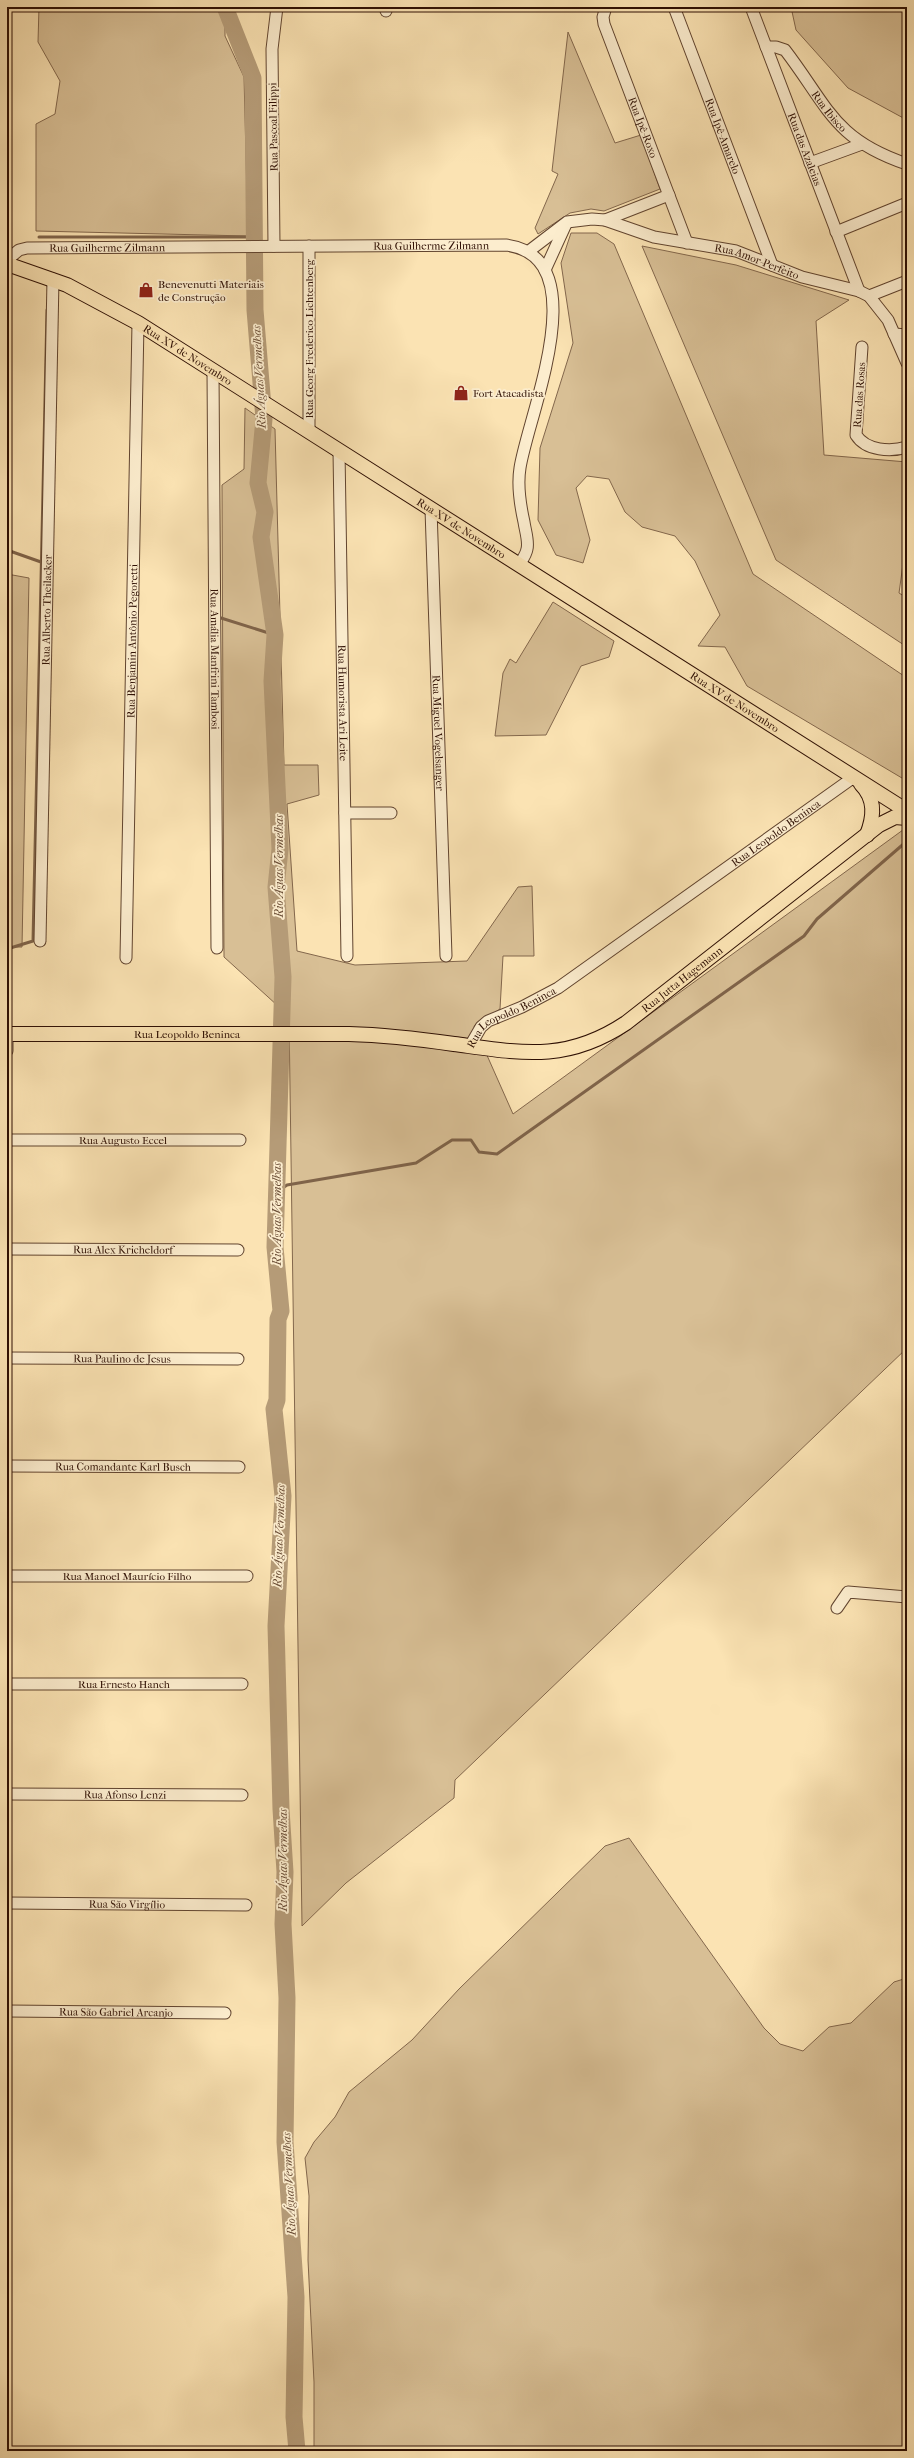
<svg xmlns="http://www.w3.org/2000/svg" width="914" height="2458" font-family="'IM FELL French Canon',serif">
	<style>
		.green { fill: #d8bf95; stroke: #83674c }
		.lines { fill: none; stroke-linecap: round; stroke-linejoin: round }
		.stream { stroke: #7f6349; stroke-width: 3 }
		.river { stroke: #b59b77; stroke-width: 17 }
		.minor-casing { stroke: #61442f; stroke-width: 13 }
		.major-casing { stroke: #2e0f03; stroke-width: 16 }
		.minor { stroke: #fcedce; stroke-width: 11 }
		.major { stroke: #fbe3b3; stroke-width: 14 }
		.labels { text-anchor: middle; stroke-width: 3.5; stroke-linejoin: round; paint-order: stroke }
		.street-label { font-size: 11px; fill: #2e0f03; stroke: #fcedce }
		.poi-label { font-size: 11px; fill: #2e0f03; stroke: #fcedce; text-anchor: start }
		.water-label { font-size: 12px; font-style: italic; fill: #6b4e37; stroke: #fcedce }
	</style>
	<rect width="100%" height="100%" fill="#fbe3b3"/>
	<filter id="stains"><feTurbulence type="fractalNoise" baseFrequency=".005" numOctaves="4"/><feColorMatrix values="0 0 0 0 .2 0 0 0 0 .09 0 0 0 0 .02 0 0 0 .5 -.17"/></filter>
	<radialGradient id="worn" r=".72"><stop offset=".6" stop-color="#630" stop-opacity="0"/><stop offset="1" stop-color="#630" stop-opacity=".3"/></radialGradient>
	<!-- green -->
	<g class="green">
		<path d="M39 7H225V36L244 77 248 236 36 231V124L55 114 60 81 38 42Z"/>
		<path d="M791 7H907V120L848 88 796 30Z"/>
		<path d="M568 32 615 143 641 135 660 189 604 211 591 209 570 213 538 234 535 228 558 174 552 171Z"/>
		<path d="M571 233H597L614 244 753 574 907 678V781L747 686 725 647 698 646 720 615 695 561 675 536 642 527 625 512 609 479 587 476 576 488 590 540 583 563 556 555 538 520 540 448 573 343 561 263Z"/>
		<path d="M642 246 736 265 849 300 816 321 824 455 907 462V535L899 593 907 598V647L776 560Z"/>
		<path d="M245 408 275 429 284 765H318L319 795 287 804 297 951 355 965 467 961 518 887 532 886 534 956H503L500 1009 474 1026 513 1114 907 827V1348L455 1780 454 1798 346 1883 302 1926 289 1016 224 957 222 485 244 469Z"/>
		<path d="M7 574 29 578 22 947H7Z"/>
		<path d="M553 602 614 641 609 657 581 666 546 735 495 736 503 673 510 659 516 663Z"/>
		<path d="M629 1838 764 2028 780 2044 803 2051 829 2027 851 2023 894 1982 907 1978V2451H314V2382L308 2260 309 2196 305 2158 314 2142 335 2117 349 2092 412 2040 459 1989 605 1846Z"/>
	</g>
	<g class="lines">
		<!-- stream -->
		<g class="stream">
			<path d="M39 237H254"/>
			<path d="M7 550 41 562"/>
			<path d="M221 618 275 635"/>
			<path d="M7 949 33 941 47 310"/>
			<path d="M277 1192 287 1185 416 1163 452 1140H471L479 1152 497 1154 804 936 817 919 907 841"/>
		</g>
		<!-- river -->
		<path class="river" d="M225 7 253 78 255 310 264 419 258 483 265 512 261 537 275 635 272 681 280 849 276 887 283 977 275 1247 281 1311 278 1319 277 1400 274 1409 283 1496 276 1626 281 1809 285 1872 283 1924 287 1998 285 2142 296 2297 294 2417 297 2451"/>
		<!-- minor casing -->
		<g class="minor-casing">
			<g id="minor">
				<path id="s1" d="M606 7 603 17 604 24 687 243"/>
				<path id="s2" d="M674 7 772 265"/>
				<path id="s3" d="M751 7 859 291"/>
				<path d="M386 11V7"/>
				<path id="s4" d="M766 47H776L785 50C828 106 833 139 907 164"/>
				<path d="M810 163 862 144"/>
				<path d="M605 220 669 195"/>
				<path d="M836 232 907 203"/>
				<path d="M274 246 272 49 277 7"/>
				<path id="s5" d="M529 251 567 222 592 219 605 220 654 237 736 251 802 277 859 291 869 296 888 320 907 363"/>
				<path id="s6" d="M7 260 19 250 27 248 506 245C598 257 528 415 520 468 517 486 520 504 524 522 525 530 529 541 527 549 526 555 522 560 519 565"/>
				<path d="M545 270 566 224"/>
				<path d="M869 296 907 281"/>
				<path d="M894 334 907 335"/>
				<path d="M862 347 856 435C866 451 891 452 907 447"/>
				<path id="s7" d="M213 371 217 948"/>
				<path d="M309 432V246"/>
				<path id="s8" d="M339 451 347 956"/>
				<path id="s9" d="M431 509 446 956"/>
				<path d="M345 813H391"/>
				<path id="s10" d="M40 941 53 279"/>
				<path id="s11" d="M126 958 138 323"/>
				<path id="s12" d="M470 1046 481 1027 488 1021 522 1007 558 988 854 777"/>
				<path d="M7 1051V1034"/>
				<path id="s13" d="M7 1140H240"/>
				<path id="s14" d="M7 1249 238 1250"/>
				<path id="s15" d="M7 1358 238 1359"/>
				<path id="s16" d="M7 1466 239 1467"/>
				<path id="s17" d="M7 1576H247"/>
				<path d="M837 1608 848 1592 907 1597"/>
				<path id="s18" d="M7 1684H242"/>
				<path id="s19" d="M7 1794 242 1795"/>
				<path id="s20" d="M7 1903 246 1905"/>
				<path id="s21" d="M7 2011 225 2013"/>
			</g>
		</g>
		<!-- major casing -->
		<g class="major-casing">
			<g id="major">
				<path id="s22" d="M7 264 67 285 138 323 907 811"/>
				<path d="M861 784C876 799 874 817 867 835"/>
				<path id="s23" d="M7 1034H349C384 1035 419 1039 454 1044 521 1053 566 1063 626 1023L879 825 895 817 907 818"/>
			</g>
		</g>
		<!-- minor -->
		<use href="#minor" class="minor"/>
		<!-- major -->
		<use href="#major" class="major"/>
	</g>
	<!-- icons -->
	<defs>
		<g id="shop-bare" transform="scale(1.2)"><path d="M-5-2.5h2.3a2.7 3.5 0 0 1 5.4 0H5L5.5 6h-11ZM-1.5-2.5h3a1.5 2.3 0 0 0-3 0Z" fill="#8f2418" stroke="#fcedce" stroke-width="2.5" paint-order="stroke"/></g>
	</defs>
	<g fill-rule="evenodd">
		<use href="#shop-bare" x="146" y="290"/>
		<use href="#shop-bare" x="461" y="393"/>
	</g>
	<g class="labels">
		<!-- street labels -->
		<g class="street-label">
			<text dy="4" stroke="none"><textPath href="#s4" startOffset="95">Rua Ibisco</textPath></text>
			<text transform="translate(273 127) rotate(-91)" y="4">Rua Pascoal Filippi</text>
			<text dy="4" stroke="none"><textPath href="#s1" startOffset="128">Rua Ipê-Roxo</textPath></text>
			<text dy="4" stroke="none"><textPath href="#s2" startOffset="138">Rua Ipê-Amarelo</textPath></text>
			<text dy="4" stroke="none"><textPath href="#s3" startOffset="152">Rua das Azaleias</textPath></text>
			<text dy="4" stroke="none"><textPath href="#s6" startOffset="428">Rua Guilherme Zilmann</textPath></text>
			<text dy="4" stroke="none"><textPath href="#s6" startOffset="104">Rua Guilherme Zilmann</textPath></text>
			<text dy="4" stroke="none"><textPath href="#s5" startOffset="244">Rua Amor-Perfeito</textPath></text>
			<text transform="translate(309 339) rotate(-90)" y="4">Rua Georg Frederico Lichtenberg</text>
			<text dy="4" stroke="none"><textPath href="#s22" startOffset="203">Rua XV de Novembro</textPath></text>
			<text transform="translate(859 395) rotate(-86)" y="4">Rua das Rosas</text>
			<text dy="4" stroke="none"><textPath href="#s22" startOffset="527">Rua XV de Novembro</textPath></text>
			<text dy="4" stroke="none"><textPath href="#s10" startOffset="331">Rua Alberto Theilacker</textPath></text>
			<text dy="4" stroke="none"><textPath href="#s11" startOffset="317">Rua Benjamin Antônio Pegoretti</textPath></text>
			<text dy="4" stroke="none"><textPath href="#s7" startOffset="288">Rua Amália Manfrini Tambosi</textPath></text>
			<text dy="4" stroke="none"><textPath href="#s22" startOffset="851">Rua XV de Novembro</textPath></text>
			<text dy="4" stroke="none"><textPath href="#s8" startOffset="252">Rua Humorista Ari Leite</textPath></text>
			<text dy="4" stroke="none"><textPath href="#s9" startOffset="224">Rua Miguel Vogelsanger</textPath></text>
			<text dy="4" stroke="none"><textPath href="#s12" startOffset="376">Rua Leopoldo Beninca</textPath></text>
			<text dy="4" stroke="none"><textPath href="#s23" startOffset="697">Rua Jutta Hagemann</textPath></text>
			<text dy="4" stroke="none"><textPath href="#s12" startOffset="52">Rua Leopoldo Beninca</textPath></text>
			<text dy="4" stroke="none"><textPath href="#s23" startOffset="180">Rua Leopoldo Beninca</textPath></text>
			<text dy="4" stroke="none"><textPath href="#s13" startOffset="116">Rua Augusto Eccel</textPath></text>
			<text dy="4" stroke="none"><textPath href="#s14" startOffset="116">Rua Alex Kricheldorf</textPath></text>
			<text dy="4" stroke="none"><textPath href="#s15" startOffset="115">Rua Paulino de Jesus</textPath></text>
			<text dy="4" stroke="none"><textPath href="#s16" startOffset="116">Rua Comandante Karl Busch</textPath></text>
			<text dy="4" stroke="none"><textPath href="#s17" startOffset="120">Rua Manoel Maurício Filho</textPath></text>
			<text dy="4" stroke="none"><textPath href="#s18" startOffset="117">Rua Ernesto Hanch</textPath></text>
			<text dy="4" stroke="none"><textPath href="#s19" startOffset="118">Rua Afonso Lenzi</textPath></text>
			<text dy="4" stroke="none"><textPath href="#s20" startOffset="120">Rua São Virgílio</textPath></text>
			<text dy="4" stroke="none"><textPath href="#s21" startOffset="109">Rua São Gabriel Arcanjo</textPath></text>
		</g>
		<!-- poi labels -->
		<g class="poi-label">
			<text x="158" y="288">Benevenutti Materiais<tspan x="158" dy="13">de Construção</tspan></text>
			<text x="473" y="397">Fort Atacadista</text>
		</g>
		<!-- water labels -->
		<g class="water-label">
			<text transform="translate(259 377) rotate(-93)" y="4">Rio Águas Vermelhas</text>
			<text transform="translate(279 866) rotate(-90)" y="4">Rio Águas Vermelhas</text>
			<text transform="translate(277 1214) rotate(-90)" y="4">Rio Águas Vermelhas</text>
			<text transform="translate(279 1536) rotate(-88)" y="4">Rio Águas Vermelhas</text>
			<text transform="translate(283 1860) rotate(-90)" y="4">Rio Águas Vermelhas</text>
			<text transform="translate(289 2184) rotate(-93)" y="4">Rio Águas Vermelhas</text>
		</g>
	</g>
	<!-- margin -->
	<rect width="914" height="2458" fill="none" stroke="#fbe3b3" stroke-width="24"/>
	<rect x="8" y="8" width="898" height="2442" fill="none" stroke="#2e0f03" stroke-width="2"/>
	<rect x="12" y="12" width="890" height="2434" fill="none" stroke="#2e0f03"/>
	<rect width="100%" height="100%" filter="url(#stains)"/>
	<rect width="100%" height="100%" fill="url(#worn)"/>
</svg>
